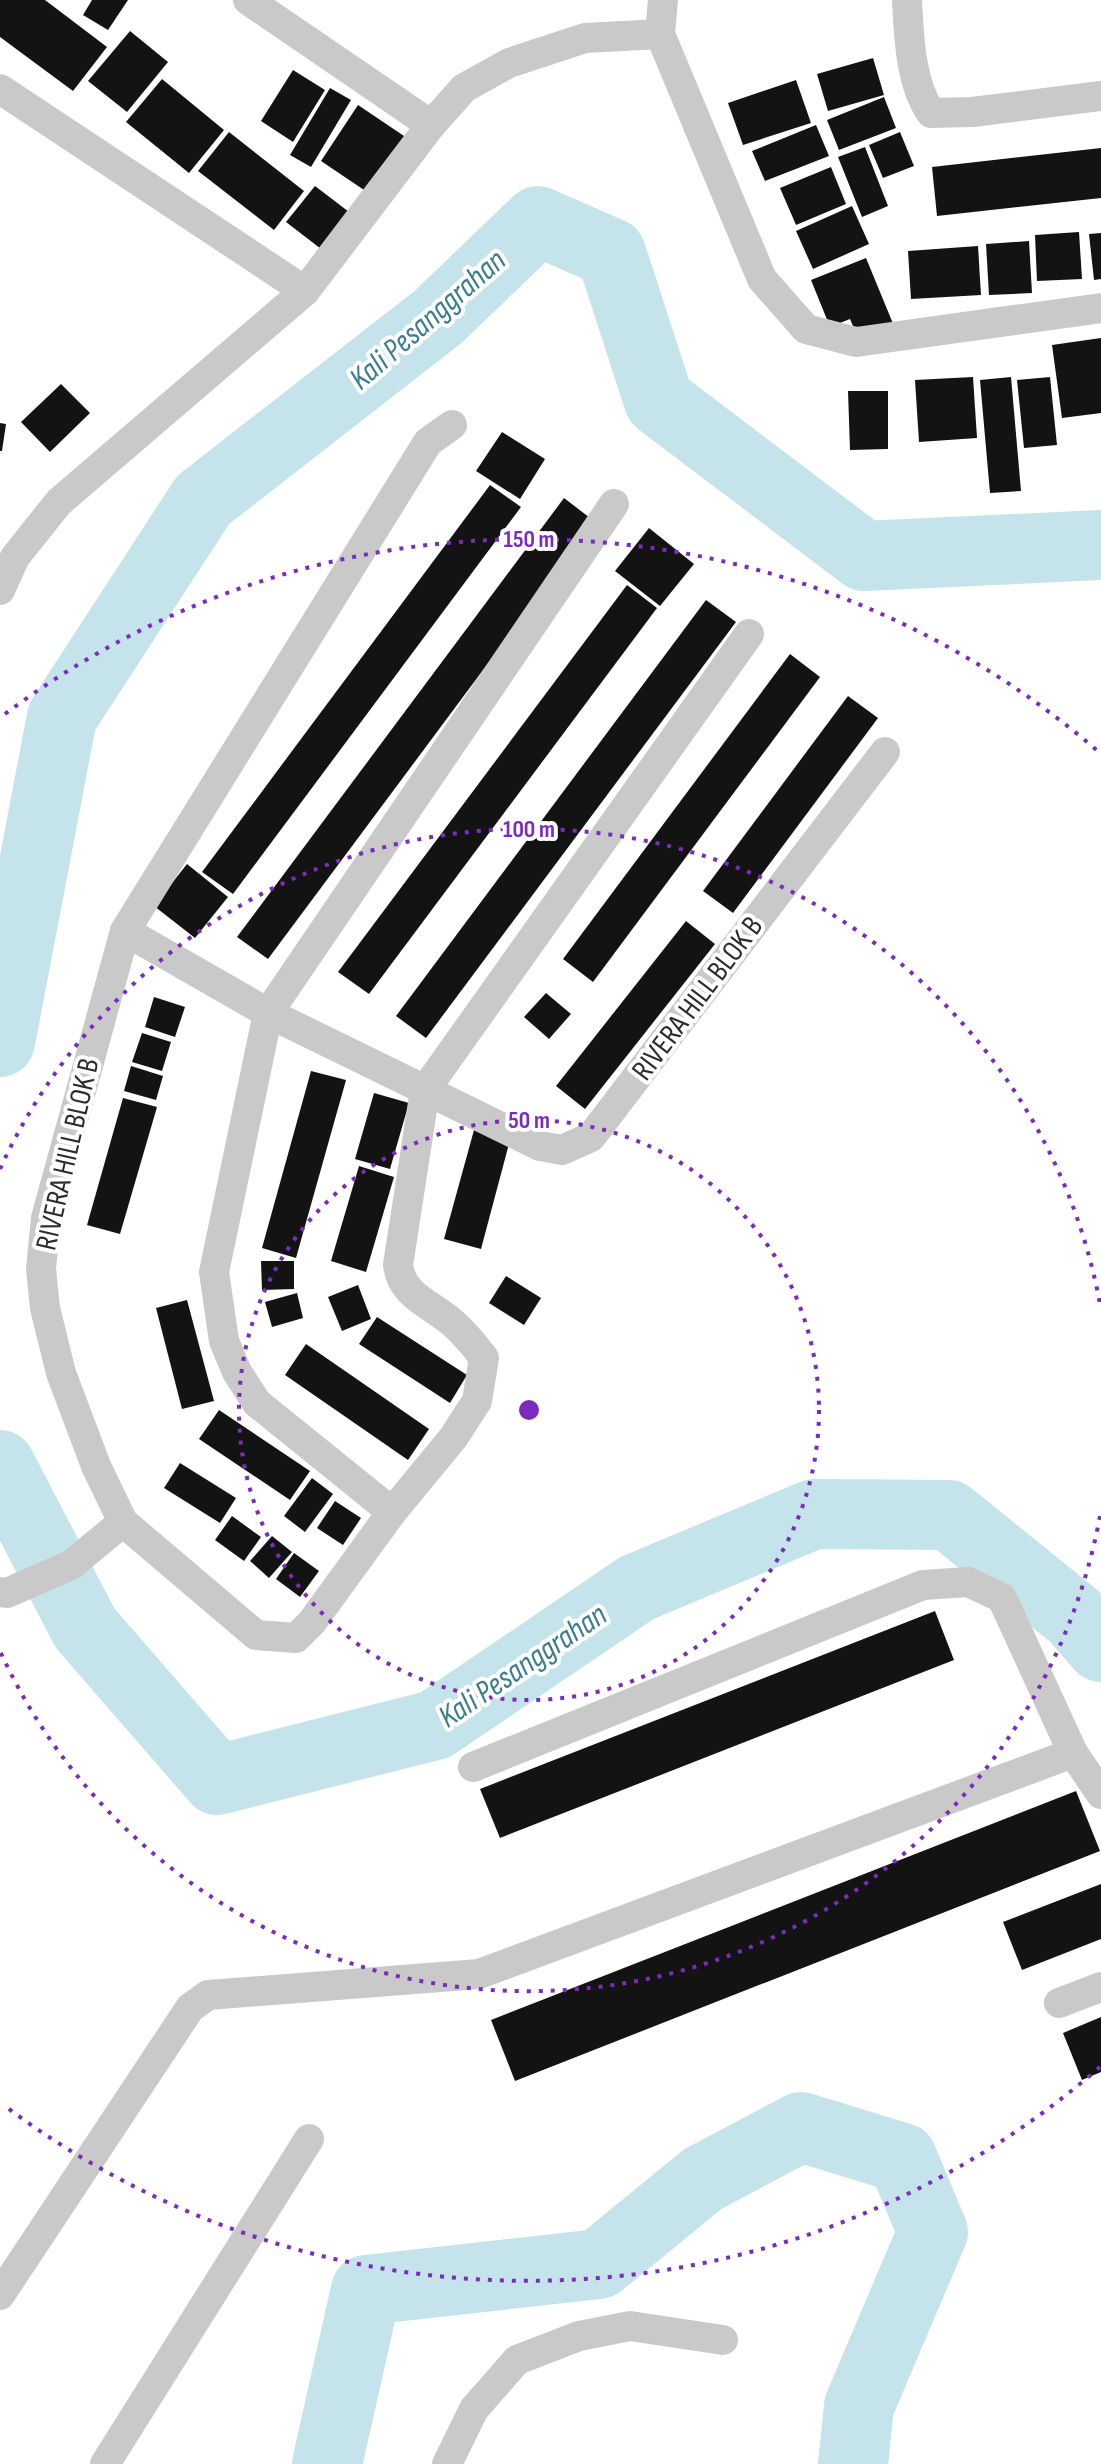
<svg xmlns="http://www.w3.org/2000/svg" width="1101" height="2464" font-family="'Sofia Sans Condensed',sans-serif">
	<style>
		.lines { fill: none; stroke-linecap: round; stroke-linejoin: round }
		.river { stroke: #c5e3eb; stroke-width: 70 }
		.building { fill: #131313 }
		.street { stroke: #c9c9c9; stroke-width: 30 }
		.ring { fill: none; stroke: #7b2cbf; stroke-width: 4; stroke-dasharray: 4 8 }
		.labels { text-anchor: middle; stroke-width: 8; stroke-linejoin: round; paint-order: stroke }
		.street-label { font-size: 30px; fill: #2c2c2c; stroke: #fff }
		.water-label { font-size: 32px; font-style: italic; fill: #3a7e8f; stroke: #fff }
		.centre { fill: #7b2cbf; stroke: #fff; stroke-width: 4 }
		.ring-label { font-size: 24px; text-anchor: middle; font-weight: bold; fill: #7b2cbf; stroke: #fff; stroke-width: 8; stroke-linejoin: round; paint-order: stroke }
	</style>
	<rect width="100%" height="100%" fill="#fff"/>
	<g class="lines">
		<!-- river -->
		<g class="river">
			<path d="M0 1042 62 717 203 500 438 317 538 221 611 253 659 401 864 556 1101 545"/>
			<path d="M0 1465 85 1628 217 1780 435 1725 637 1588 814 1514 949 1515 1074 1616 1101 1647"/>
			<path d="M327 2464 366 2290 599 2264 703 2179 801 2127 902 2158 933 2232 859 2406 853 2464"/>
		</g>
	</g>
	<!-- building -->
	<g class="building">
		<path d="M0 0H45L107 47 73 91 0 37Z"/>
		<path d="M92 0H128L108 30 83 15Z"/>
		<path d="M130 31 168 62 127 112 88 81Z"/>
		<path d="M873 58 884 95 828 111 817 74Z"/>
		<path d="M293 70 325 90 293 142 261 121Z"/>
		<path d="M162 79 224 130 189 173 126 122Z"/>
		<path d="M796 80 811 123 743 145 728 103Z"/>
		<path d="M330 88 351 100 311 167 290 155Z"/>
		<path d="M884 97 896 128 839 150 827 120Z"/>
		<path d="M358 105 407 138 370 194 321 161Z"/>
		<path d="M816 125 829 156 765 181 752 151Z"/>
		<path d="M229 132 304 191 274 230 198 171Z"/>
		<path d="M900 132 914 166 883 178 869 145Z"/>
		<path d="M865 147 888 206 862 217 838 157Z"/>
		<path d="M1101 148V198L937 216 932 167Z"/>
		<path d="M831 167 846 204 796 225 780 188Z"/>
		<path d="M315 186 353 215 325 252 286 222Z"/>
		<path d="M852 206 869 244 813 269 796 231Z"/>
		<path d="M1079 232 1082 279 1037 281 1035 235Z"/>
		<path d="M1101 233V279L1094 280 1089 234Z"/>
		<path d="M1029 241 1032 293 989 295 986 244Z"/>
		<path d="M978 246 981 295 911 299 908 251Z"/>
		<path d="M866 258 894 326 859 340 850 319 830 327 811 280Z"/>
		<path d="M1101 338V413L1062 418 1052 345Z"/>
		<path d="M973 377 977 438 919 442 915 380Z"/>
		<path d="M1011 377 1021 491 990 493 980 380Z"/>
		<path d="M1050 377 1057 445 1024 448 1017 380Z"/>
		<path d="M61 384 90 413 50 452 21 422Z"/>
		<path d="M848 391H888V449L850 450Z"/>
		<path d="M0 423 6 424 2 451H0Z"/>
		<path d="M502 432 545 459 520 499 476 471Z"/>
		<path d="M490 485 521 507 233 894 202 872Z"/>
		<path d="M564 498 594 521 268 959 237 937Z"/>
		<path d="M649 528 694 564 660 606 615 571Z"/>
		<path d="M627 585 657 608 369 994 338 972Z"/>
		<path d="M706 600 736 622 426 1038 396 1016Z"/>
		<path d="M790 654 820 677 593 982 563 959Z"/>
		<path d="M848 696 878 718 733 913 703 891Z"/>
		<path d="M187 864 228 897 195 938 154 906Z"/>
		<path d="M686 921 715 944 585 1109 556 1086Z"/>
		<path d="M546 993 571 1014 549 1039 524 1017Z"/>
		<path d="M154 997 185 1007 175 1037 145 1027Z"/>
		<path d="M142 1033 171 1042 162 1071 132 1062Z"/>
		<path d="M131 1066 163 1076 156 1100 124 1091Z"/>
		<path d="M311 1071 346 1080 296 1258 262 1248Z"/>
		<path d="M374 1093 409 1103 390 1169 355 1159Z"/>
		<path d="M123 1098 157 1107 120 1234 87 1225Z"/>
		<path d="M474 1130 510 1140 481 1249 444 1239Z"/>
		<path d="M359 1166 394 1177 366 1272 331 1261Z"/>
		<path d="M261 1261H294V1289L262 1290Z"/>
		<path d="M506 1276 541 1298 524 1325 489 1303Z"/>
		<path d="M358 1285 371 1319 342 1331 328 1297Z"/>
		<path d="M297 1293 303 1318 272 1327 265 1302Z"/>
		<path d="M187 1300 214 1401 182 1409 156 1308Z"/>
		<path d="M377 1317 467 1375 450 1403 359 1344Z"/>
		<path d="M306 1344 429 1429 408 1460 285 1375Z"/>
		<path d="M219 1410 310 1471 290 1500 199 1439Z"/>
		<path d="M180 1463 236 1498 220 1523 164 1488Z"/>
		<path d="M312 1478 333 1494 305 1532 284 1516Z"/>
		<path d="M335 1501 361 1518 343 1545 317 1528Z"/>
		<path d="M232 1516 261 1537 244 1561 215 1540Z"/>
		<path d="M272 1536 292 1552 269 1578 250 1561Z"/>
		<path d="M294 1553 319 1571 300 1597 276 1579Z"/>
		<path d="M935 1611 954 1660 500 1838 480 1789Z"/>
		<path d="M1076 1791 1100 1851 515 2081 491 2020Z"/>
		<path d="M1101 1884V1939L1022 1970 1003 1922Z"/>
		<path d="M1101 2017V2072L1082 2080 1063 2033Z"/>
	</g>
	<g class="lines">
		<!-- street -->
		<g class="street">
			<path d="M248 0 431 125"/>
			<path d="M663 0 660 34 762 279 806 329 856 342 1101 308"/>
			<path d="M907 0C909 36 910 83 931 113L972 112 1101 96"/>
			<path d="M0 89 305 291"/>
			<path d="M452 425 428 442 125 931 46 1218 41 1269 45 1308 61 1373 96 1466 123 1522 256 1635 296 1638 312 1622 392 1512 453 1438 477 1401 484 1358C475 1346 465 1334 454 1324 432 1304 402 1297 398 1265L425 1090 749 634"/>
			<path d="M0 590 15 557 59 502 305 291 431 125 464 88 509 63 585 38 660 34"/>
			<path d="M125 931 268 1013 540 1146 562 1150 591 1137 885 752"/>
			<path d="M392 1512 257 1403 237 1372 224 1341 214 1272 268 1013 614 504"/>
			<path d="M0 1592 7 1593 71 1565 123 1522"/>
			<path d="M473 1767 923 1585 968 1582 1002 1598 1073 1753 1101 1794"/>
			<path d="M1059 2003 1101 1987"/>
			<path d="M0 2295 190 2008 208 1995 479 1974 1073 1753"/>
			<path d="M105 2464 309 2139"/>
			<path d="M447 2464 474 2409 517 2360 579 2336 630 2326 723 2340"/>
		</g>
	</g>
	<!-- distance rings -->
	<g class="ring">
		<circle cx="529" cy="1410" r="290"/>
		<path d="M1100 1516A581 581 0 0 1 0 1651M0 1169A581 581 0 0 1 1100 1304"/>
		<path d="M1100 2067A871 871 0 0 1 5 2106M5 714A871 871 0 0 1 1100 753"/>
	</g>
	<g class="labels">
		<!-- street labels -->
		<g class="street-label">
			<text transform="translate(697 998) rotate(-53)" y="10">RIVERA HILL BLOK B</text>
			<text transform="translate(67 1154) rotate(-77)" y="10">RIVERA HILL BLOK B</text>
		</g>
		<!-- water labels -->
		<g class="water-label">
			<text transform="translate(427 319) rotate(-41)" y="11">Kali Pesanggrahan</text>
			<text transform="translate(522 1665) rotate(-34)" y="11">Kali Pesanggrahan</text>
		</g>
	</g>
	<circle cx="529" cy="1410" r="12" class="centre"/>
	<g class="ring-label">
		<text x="529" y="547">150 m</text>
		<text x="529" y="837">100 m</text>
		<text x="529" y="1128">50 m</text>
	</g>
</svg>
